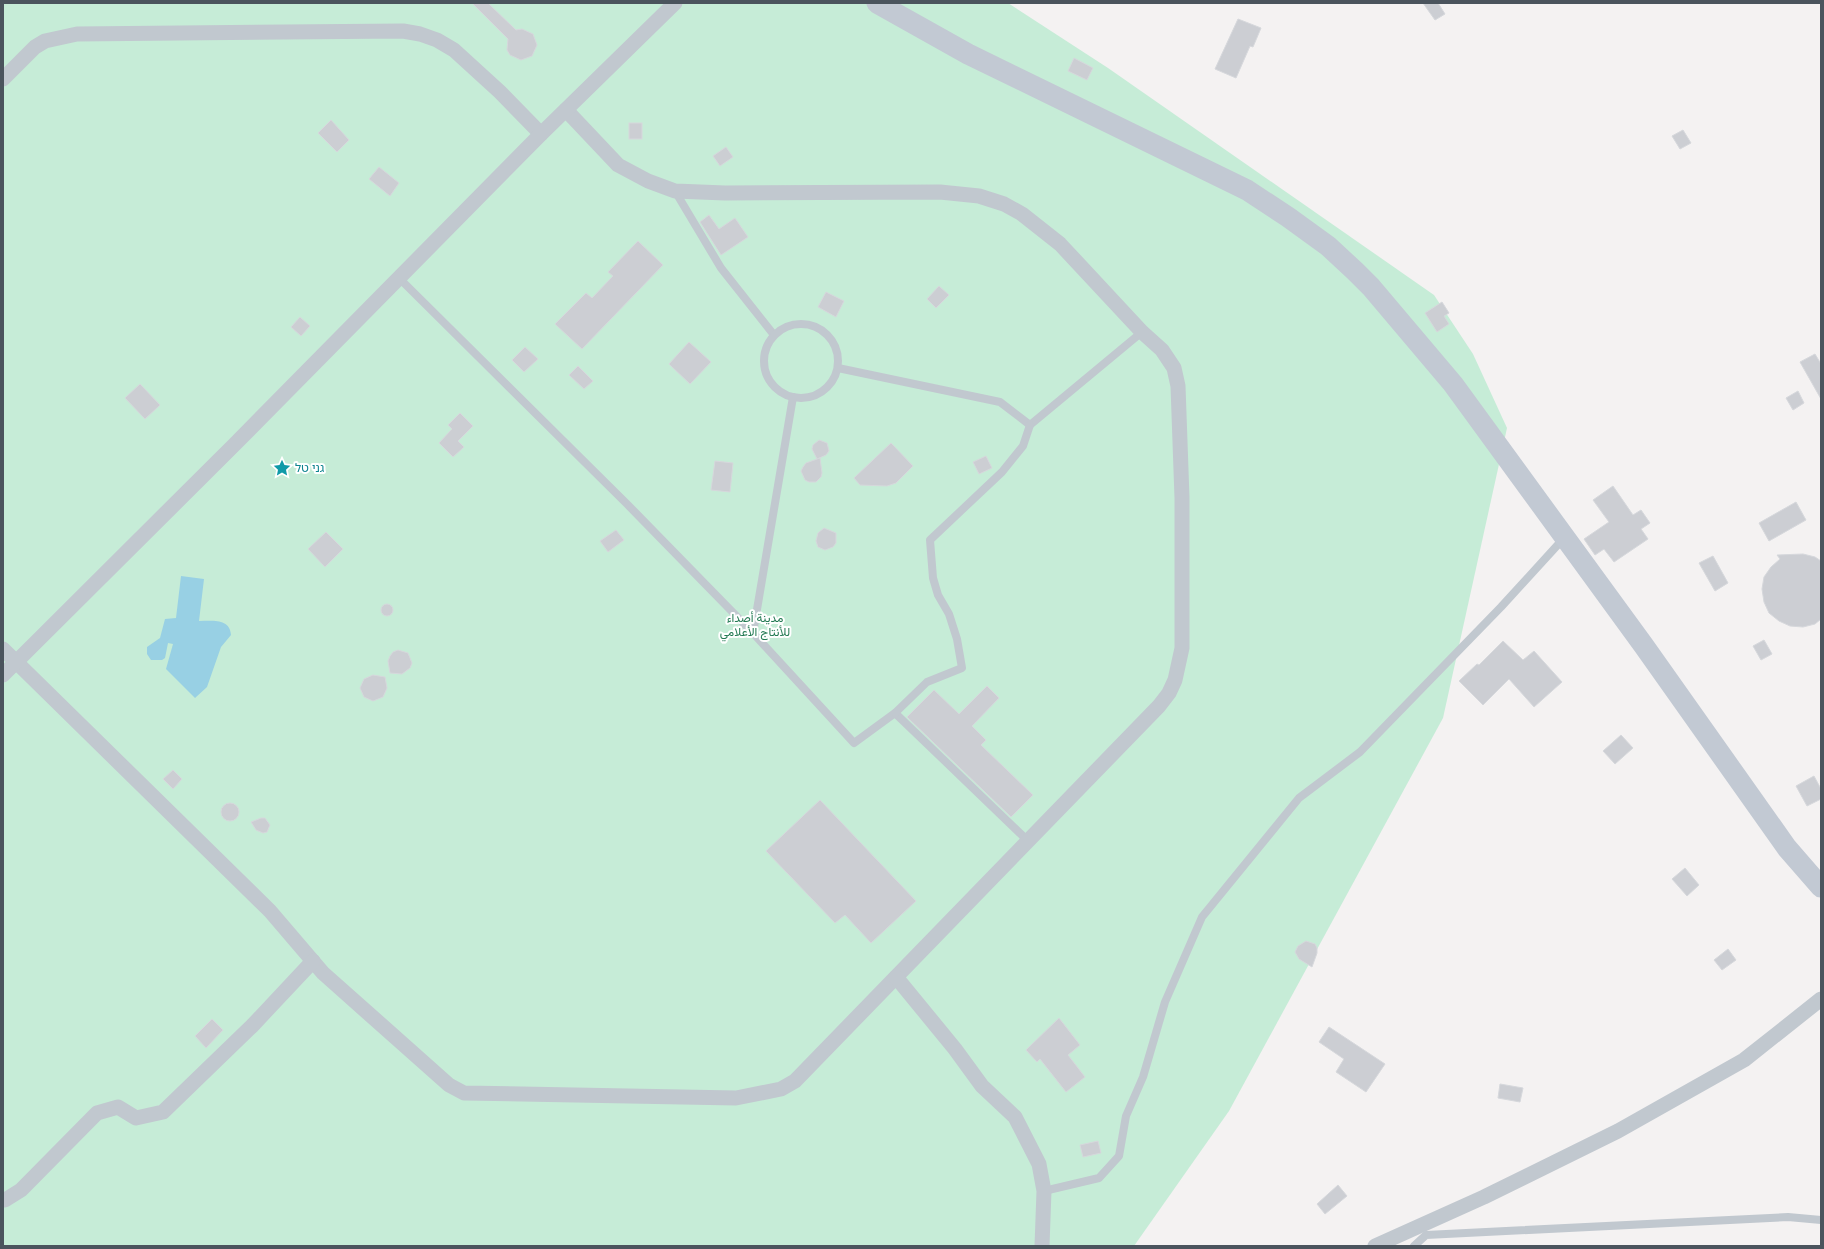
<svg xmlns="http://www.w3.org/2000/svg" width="1824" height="1249" font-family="Lato,Vazirmatn,'Noto Sans Hebrew',sans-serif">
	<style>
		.green { fill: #c6ecd7 }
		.water { fill: #98d0e4 }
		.building { fill: #ccced3; stroke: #d6d8dc }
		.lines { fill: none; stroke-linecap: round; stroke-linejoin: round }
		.service { stroke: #c1c8cf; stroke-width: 8 }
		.minor { stroke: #c1c8cf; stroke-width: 15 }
		.secondary { stroke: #c2c9d3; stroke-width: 21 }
		.labels { text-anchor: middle; stroke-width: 4; stroke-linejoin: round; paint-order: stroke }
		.culture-label { font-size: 12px; fill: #0d838f; stroke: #fff; text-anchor: start }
		.park-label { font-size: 12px; fill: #227952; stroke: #fff }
	</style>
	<rect width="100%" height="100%" fill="#f4f2f2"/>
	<!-- green -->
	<path class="green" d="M3 3H1008L1108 68 1434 295 1473 354 1507 428 1443 718 1229 1111 1134 1246H3Z"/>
	<!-- water -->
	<path class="water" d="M181 576 204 579 199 621C212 621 230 618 231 635L221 647 207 687 195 698 166 669 173 644 168 643 165 658 162 660H151L147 654V647L160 638 165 619 176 618Z"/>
	<!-- building -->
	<g class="building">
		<path d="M472 3H488L516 30 522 29 533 34 537 45 532 56 521 60 510 55 507 50 508 39Z"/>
		<path d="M1423 3H1438L1445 14 1435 20Z"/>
		<path d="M1238 19 1261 28 1253 47 1250 46 1236 78 1215 69Z"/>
		<path d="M1074 58 1093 68 1087 80 1068 71Z"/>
		<path d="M331 120 349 140 337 152 318 133Z"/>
		<rect x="629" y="123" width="13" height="16"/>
		<path d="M1683 130 1691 143 1680 149 1672 136Z"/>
		<path d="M726 147 733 157 720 166 713 156Z"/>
		<path d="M379 167 399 183 390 196 369 179Z"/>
		<path d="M709 215 719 229 735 218 748 237 721 255 700 222Z"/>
		<path d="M638 241 663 265 582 349 555 324 586 293 592 298 613 276 608 272Z"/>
		<path d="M939 286 949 295 936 308 927 299Z"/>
		<path d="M826 292 844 301 836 317 818 307Z"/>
		<path d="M1442 302 1449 313 1444 316 1449 324 1437 332 1425 313Z"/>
		<path d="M300 317 310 326 301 336 291 327Z"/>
		<path d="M689 342 711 362 690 384 669 364Z"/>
		<path d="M525 347 538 359 524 372 512 360Z"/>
		<path d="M1815 354 1821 364V399L1800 362Z"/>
		<path d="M578 366 593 381 584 389 569 375Z"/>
		<path d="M140 384 160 405 145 419 125 398Z"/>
		<path d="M1798 391 1804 403 1793 410 1786 398Z"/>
		<path d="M460 413 473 426 458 441 464 447 453 457 439 443 452 429 448 425Z"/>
		<path d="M819 440 827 443 829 451 826 455 817 459 812 449 813 445Z"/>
		<path d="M891 443 913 466 896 483 887 486 860 485 854 478Z"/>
		<path d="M986 456 992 468 979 474 973 462Z"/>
		<path d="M820 458 822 473 821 477 816 482H809L805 480 801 471 803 467 806 463Z"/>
		<path d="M715 461 733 463 730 492 711 490Z"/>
		<path d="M1613 486 1633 515 1641 510 1650 523 1641 529 1648 539 1614 562 1604 549 1595 555 1584 539 1609 522 1593 500Z"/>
		<path d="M1796 502 1806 520 1769 541 1759 523Z"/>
		<path d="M824 528 836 533V543L833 547 825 550 818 547 816 541 818 533Z"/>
		<path d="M616 530 624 540 608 552 600 541Z"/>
		<path d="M326 532 343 549 325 567 308 549Z"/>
		<path d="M1803 554 1815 557 1821 561V619L1815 624 1803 627 1790 626 1779 621 1769 613 1764 602 1762 589 1764 577 1771 567 1780 559 1777 555Z"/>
		<path d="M1713 556 1728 583 1715 591 1699 563Z"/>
		<circle cx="387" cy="610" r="6"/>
		<path d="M1764 640 1772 654 1761 660 1753 646Z"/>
		<path d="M1503 641 1523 660 1534 651 1562 682 1534 707 1509 679 1483 705 1459 681 1477 664 1479 665Z"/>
		<path d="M398 650 408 653 412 663 410 668 402 674 390 673 388 661 390 656 393 652Z"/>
		<path d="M373 675 385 677 387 688 383 697 373 701 364 697 360 688 364 679Z"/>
		<path d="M987 686 999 698 972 726 986 740 981 745 1033 795 1011 817 907 717 934 690 959 714Z"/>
		<path d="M1621 735 1633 748 1615 764 1603 751Z"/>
		<path d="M173 770 182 779 173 789 163 779Z"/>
		<path d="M1814 776 1821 789V799L1807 806 1796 786Z"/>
		<path d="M820 800 916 901 871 943 845 915 835 923 766 851Z"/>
		<circle cx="230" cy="812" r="9"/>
		<path d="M261 818H265L270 825 267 832 263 833 256 830 251 822Z"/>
		<path d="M1685 868 1699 885 1687 896 1672 879Z"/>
		<path d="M1306 941 1315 944 1317 948V953L1312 967 1299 959 1295 952 1298 946Z"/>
		<path d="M1728 949 1736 960 1722 970 1714 960Z"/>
		<path d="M1059 1018 1080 1045 1068 1055 1085 1077 1066 1092 1040 1059 1037 1062 1026 1050Z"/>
		<path d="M212 1019 223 1030 206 1048 195 1036Z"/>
		<path d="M1329 1027 1385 1064 1366 1092 1336 1072 1344 1059 1319 1042Z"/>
		<path d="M1500 1084 1523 1088 1520 1102 1498 1098Z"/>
		<path d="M1098 1141 1101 1153 1083 1157 1080 1145Z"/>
		<path d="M1338 1185 1347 1196 1325 1214 1317 1204Z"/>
	</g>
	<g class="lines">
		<!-- service -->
		<g class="service">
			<path d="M675 191 721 268 774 335"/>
			<path d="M399 278 627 504 753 633 854 743 895 713 1027 840"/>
			<circle cx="801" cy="361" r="37"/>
			<path d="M838 368 1000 402 1030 425 1142 332"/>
			<path d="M753 633 793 397"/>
			<path d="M895 713 927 682 962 668 957 639 949 614 938 595 933 578 930 540 1002 472 1023 446 1030 425"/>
			<path d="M1044 1191 1099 1178 1119 1156 1126 1116 1143 1077 1165 1002 1202 917 1299 798 1360 752 1501 607 1564 538"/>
			<path d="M1414 1246 1426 1235 1788 1217 1821 1220"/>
		</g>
		<!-- minor -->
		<g class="minor">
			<path d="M3 79 35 47 45 41 77 34 403 31 420 34 437 40 454 50 500 92 541 134"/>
			<path d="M3 649 270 911 323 973 449 1085 464 1093 736 1098 781 1089 795 1081 1159 706 1169 693 1175 680 1182 648V498L1178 386 1174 368 1162 350 1142 332 1060 244 1022 214 1004 204 979 196 940 192 725 193 675 191 648 181 618 165 566 110"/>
			<path d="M3 675 235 444 541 134 675 3"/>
			<path d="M896 977 955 1049 982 1086 1015 1117 1039 1164 1044 1191 1042 1246"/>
			<path d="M3 1200H5L21 1190 97 1113 118 1107 136 1118 163 1112 252 1026 313 961"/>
			<path d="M1375 1246 1484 1197 1618 1131 1744 1060 1821 999"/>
		</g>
		<!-- secondary -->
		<path class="secondary" d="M877 3 968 54 1247 190 1288 217 1328 246 1355 271 1371 287 1453 384 1644 646 1787 848 1821 887"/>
	</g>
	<!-- icons -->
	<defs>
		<g id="sight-bare" transform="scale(1.38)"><path d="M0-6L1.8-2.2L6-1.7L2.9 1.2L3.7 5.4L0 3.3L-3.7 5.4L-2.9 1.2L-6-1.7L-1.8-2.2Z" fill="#0f9aa8" stroke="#fff" stroke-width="2.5" paint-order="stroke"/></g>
	</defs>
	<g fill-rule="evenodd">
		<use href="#sight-bare" x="282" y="468"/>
	</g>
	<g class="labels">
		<!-- culture labels -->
		<g class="culture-label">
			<text x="295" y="472">גני טל</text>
		</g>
		<!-- park labels -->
		<g class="park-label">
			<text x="755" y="622">مدينة أصداء<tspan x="755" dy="14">للأنتاج الأعلامي</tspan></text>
		</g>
	</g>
	<!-- border -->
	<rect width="1824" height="1249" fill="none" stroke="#4b545d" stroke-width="8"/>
</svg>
